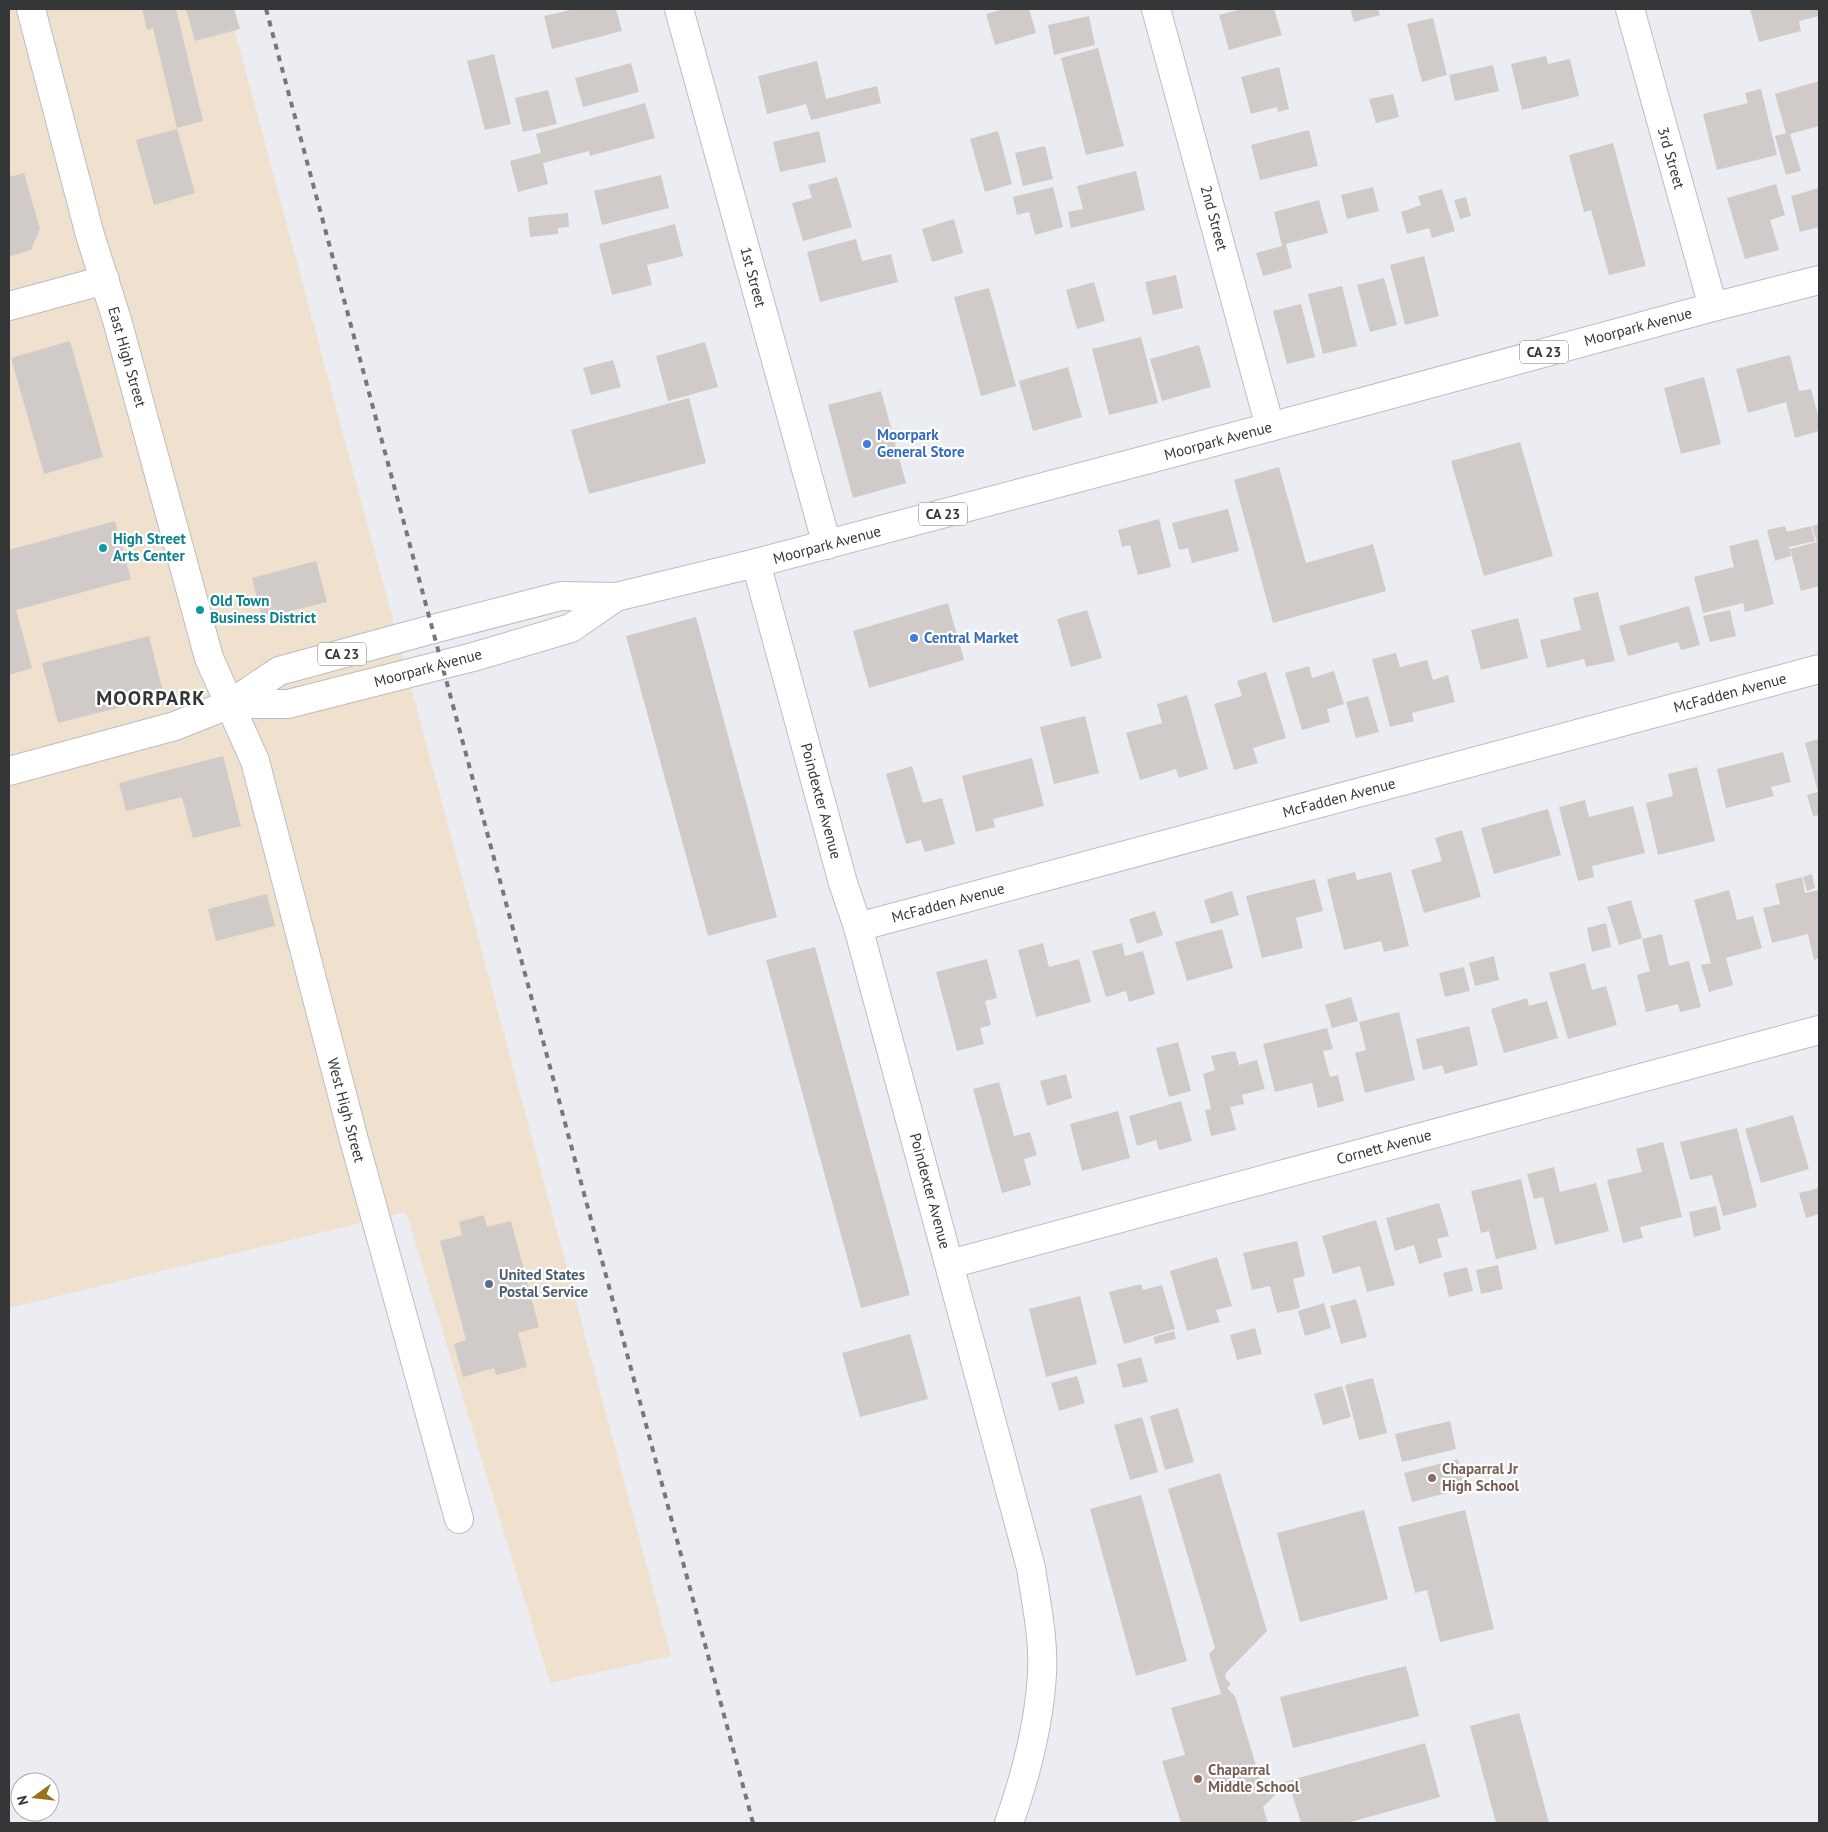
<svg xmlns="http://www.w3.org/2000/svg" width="1828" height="1832" font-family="'PT Sans',sans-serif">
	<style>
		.commercial { fill: #efe1ce }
		.building { fill: #d0cbc8 }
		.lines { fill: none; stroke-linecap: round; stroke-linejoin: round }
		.minor-casing { stroke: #babdc2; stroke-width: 30 }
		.major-casing { stroke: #babdc2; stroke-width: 30 }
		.minor { stroke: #fff; stroke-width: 28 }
		.major { stroke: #fff; stroke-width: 28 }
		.rail { stroke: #77787b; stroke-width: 4; stroke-dasharray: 6 6; stroke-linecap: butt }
		.shop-dot { fill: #3f7fe0; stroke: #fff; stroke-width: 2 }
		.culture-dot { fill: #0f9aa8; stroke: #fff; stroke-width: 2 }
		.service-dot { fill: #5c6f8a; stroke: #fff; stroke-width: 2 }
		.education-dot { fill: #8d6e63; stroke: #fff; stroke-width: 2 }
		.labels { text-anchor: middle; stroke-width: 4.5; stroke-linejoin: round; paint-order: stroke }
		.shield { fill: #fff; stroke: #727274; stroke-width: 1 }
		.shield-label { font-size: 14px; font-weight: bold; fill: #353638 }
		.street-label { font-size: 15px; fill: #353638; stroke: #fff }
		.shop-label { font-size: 15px; font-weight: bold; fill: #366cbe; stroke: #fff; text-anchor: start }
		.culture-label { font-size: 15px; font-weight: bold; fill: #0d838f; stroke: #fff; text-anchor: start }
		.service-label { font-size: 15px; font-weight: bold; fill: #4e5e75; stroke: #fff; text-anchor: start }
		.education-label { font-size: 15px; font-weight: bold; fill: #785e54; stroke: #fff; text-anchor: start }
		.district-label { font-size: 20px; font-weight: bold; letter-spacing: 1px; fill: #353638; stroke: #fff }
	</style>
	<rect width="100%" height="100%" fill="#ebedf2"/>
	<!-- commercial -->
	<path class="commercial" d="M9 9H229L671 1656 550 1683 406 1212 9 1308Z"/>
	<!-- building -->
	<g class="building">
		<path d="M142 9H176L203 121 177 128 153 28 147 30Z"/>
		<path d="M186 9H234L240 29 195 41Z"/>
		<path d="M575 9H616L622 31 552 49 544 16Z"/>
		<path d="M1004 9H1029L1036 33 995 45 986 14Z"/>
		<path d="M1242 9H1274L1282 35 1229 50 1219 15Z"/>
		<path d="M1350 9H1378L1380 15 1354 22Z"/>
		<path d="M1750 9H1819V16L1799 21 1801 31 1759 42Z"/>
		<path d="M1089 16 1095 45 1054 55 1048 25Z"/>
		<path d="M1433 18 1447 75 1422 82 1407 24Z"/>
		<path d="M1098 48 1124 146 1086 155 1061 58Z"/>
		<path d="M494 54 511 124 485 130 467 61Z"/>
		<path d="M1546 56 1548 64 1570 59 1579 96 1522 110 1511 64Z"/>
		<path d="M817 61 826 99 877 86 881 103 811 120 806 104 767 114 758 76Z"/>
		<path d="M631 63 639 92 583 107 575 78Z"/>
		<path d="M1493 65 1499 91 1455 101 1449 75Z"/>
		<path d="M1279 67 1289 109 1278 112 1277 107 1251 114 1241 77Z"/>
		<path d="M1819 81V126L1790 134 1801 171 1786 175 1775 136 1786 133 1775 94Z"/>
		<path d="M1761 89 1777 155 1717 170 1703 114 1748 103 1745 93Z"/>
		<path d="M548 90 557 124 523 132 515 98Z"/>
		<path d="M1393 94 1399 117 1376 123 1369 99Z"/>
		<path d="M645 103 655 138 590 156 589 151 543 163 548 184 518 192 510 161 541 153 536 134Z"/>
		<path d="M177 129 195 193 154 205 136 140Z"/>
		<path d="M1309 130 1318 166 1260 180 1251 145Z"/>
		<path d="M819 131 826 162 780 172 773 142Z"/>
		<path d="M998 131 1012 184 985 192 970 139Z"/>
		<path d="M1613 143 1646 266 1609 275 1591 210 1584 212 1569 155Z"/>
		<path d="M1045 146 1053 179 1023 186 1015 153Z"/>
		<path d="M1136 171 1145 210 1071 228 1068 212 1083 209 1077 186Z"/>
		<path d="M24 173 40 229 31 250 9 257V177Z"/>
		<path d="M661 175 669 208 602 225 594 191Z"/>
		<path d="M837 177 852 227 803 241 792 203 812 198 808 185Z"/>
		<path d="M1776 184 1785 215 1770 220 1779 250 1745 259 1727 198Z"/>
		<path d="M1053 187 1063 227 1035 235 1029 212 1017 215 1013 197Z"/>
		<path d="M1373 187 1379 211 1347 219 1341 195Z"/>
		<path d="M1819 188V227L1800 232 1791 196Z"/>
		<path d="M1442 189 1455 231 1432 238 1429 228 1407 234 1401 212 1421 205 1418 196Z"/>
		<path d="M1466 197 1471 216 1460 219 1454 200Z"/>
		<path d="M1319 200 1328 233 1286 244 1292 268 1263 276 1256 253 1282 246 1274 212Z"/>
		<path d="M568 213 569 227 558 228V234L530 237 528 217Z"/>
		<path d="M954 219 963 253 932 262 922 229Z"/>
		<path d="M675 224 683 256 647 265 652 285 612 295 599 244Z"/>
		<path d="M856 239 862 261 891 254 898 282 820 302 807 252Z"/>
		<path d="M1424 256 1439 316 1405 325 1390 265Z"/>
		<path d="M1176 275 1183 308 1153 315 1145 282Z"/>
		<path d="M1384 278 1397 325 1370 332 1357 285Z"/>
		<path d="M1094 282 1105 321 1077 329 1066 290Z"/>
		<path d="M1342 286 1357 346 1323 354 1308 294Z"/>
		<path d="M989 288 1016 386 981 396 954 297Z"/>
		<path d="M1301 304 1315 357 1287 364 1273 311Z"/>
		<path d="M1141 337 1158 403 1109 415 1092 349Z"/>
		<path d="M70 341 103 457 44 474 11 358Z"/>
		<path d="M705 342 718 387 668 401 656 356Z"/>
		<path d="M1199 345 1211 387 1162 401 1150 359Z"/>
		<path d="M1790 355 1799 391 1811 389 1819 419V431L1795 438 1786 402 1748 413 1736 369Z"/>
		<path d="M613 360 621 387 591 395 583 368Z"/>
		<path d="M1068 367 1082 417 1033 431 1019 381Z"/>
		<path d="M1704 377 1721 444 1681 454 1664 388Z"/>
		<path d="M881 391 906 483 853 498 828 405Z"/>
		<path d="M689 398 706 463 589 494 571 430Z"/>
		<path d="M1520 442 1553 556 1484 576 1451 461Z"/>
		<path d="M1279 467 1306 563 1373 544 1386 591 1273 623 1234 480Z"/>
		<path d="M1228 509 1239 551 1192 563 1188 548 1179 550 1172 523Z"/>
		<path d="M1159 519 1171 567 1138 575 1130 545 1122 547 1118 530Z"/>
		<path d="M115 521 131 579 16 610 32 668 9 675V550Z"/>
		<path d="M1819 524V586L1801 591 1790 549 1817 542 1812 526Z"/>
		<path d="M1785 526 1787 532 1811 526 1815 541 1789 547 1791 556 1775 561 1767 530Z"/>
		<path d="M1758 539 1774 604 1745 612 1743 603 1703 613 1694 577 1734 567 1729 546Z"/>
		<path d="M316 561 327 602 262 618 252 578Z"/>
		<path d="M1598 592 1615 661 1586 667 1584 659 1547 668 1540 640 1581 630 1573 598Z"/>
		<path d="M948 603 964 660 869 688 853 631Z"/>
		<path d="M1689 606 1700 645 1681 650 1678 642 1628 656 1619 626Z"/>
		<path d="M1087 610 1102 658 1071 667 1057 619Z"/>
		<path d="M1730 610 1736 636 1710 642 1703 616Z"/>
		<path d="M696 617 777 917 708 936 626 636Z"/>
		<path d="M1518 618 1528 658 1481 670 1471 630Z"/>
		<path d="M149 636 164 696 58 723 42 663Z"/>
		<path d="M1396 653 1400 667 1427 660 1433 680 1448 675 1455 702 1412 713 1414 721 1390 727 1372 659Z"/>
		<path d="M1309 666 1312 678 1334 671 1344 704 1327 709 1330 722 1302 730 1285 673Z"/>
		<path d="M1266 672 1286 738 1253 748 1258 763 1234 770 1214 704 1242 696 1237 681Z"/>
		<path d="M1187 695 1208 769 1179 778 1176 769 1140 780 1126 733 1162 723 1157 704Z"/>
		<path d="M1368 696 1379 732 1356 738 1346 702Z"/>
		<path d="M1085 716 1099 773 1054 784 1040 727Z"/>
		<path d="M1819 739V815L1813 816 1807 795 1818 792 1805 743Z"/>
		<path d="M1783 752 1791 782 1771 787 1774 796 1726 808 1717 769Z"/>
		<path d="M223 756 241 826 193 838 182 797 126 811 119 783Z"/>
		<path d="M1032 758 1044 806 993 819 995 827 976 832 962 776Z"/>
		<path d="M912 766 923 803 942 798 955 844 925 852 921 840 906 844 886 774Z"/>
		<path d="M1697 767 1715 841 1658 855 1646 803 1673 796 1668 774Z"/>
		<path d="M1585 800 1589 817 1633 806 1645 853 1592 866 1594 877 1578 881 1559 807Z"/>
		<path d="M1548 809 1561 855 1494 874 1481 828Z"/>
		<path d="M1462 830 1481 897 1424 913 1411 870 1442 861 1435 838Z"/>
		<path d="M1355 872 1357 880 1391 872 1409 946 1384 952 1381 941 1344 950 1327 879Z"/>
		<path d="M1812 874 1815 888 1807 891 1803 877Z"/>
		<path d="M1802 877 1805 893 1819 890V958L1814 960 1808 934 1772 943 1763 908 1780 904 1775 884Z"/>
		<path d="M1315 879 1323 911 1296 918 1303 948 1262 958 1246 896Z"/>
		<path d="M1729 890 1737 920 1753 916 1762 948 1726 958 1733 985 1709 992 1701 965 1711 963 1694 900Z"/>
		<path d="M1232 891 1239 915 1211 924 1204 900Z"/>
		<path d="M267 894 275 926 216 941 208 909Z"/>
		<path d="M1631 900 1642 938 1619 945 1607 907Z"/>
		<path d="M1155 911 1163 935 1137 944 1129 919Z"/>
		<path d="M1606 923 1611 947 1592 952 1587 928Z"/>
		<path d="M1222 929 1233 968 1187 981 1175 942Z"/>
		<path d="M1662 934 1669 966 1689 961 1701 1007 1680 1012 1678 1004 1646 1012 1637 975 1650 971 1642 939Z"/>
		<path d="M1043 943 1049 967 1079 959 1091 1002 1036 1017 1018 950Z"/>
		<path d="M1122 943 1125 956 1143 951 1155 994 1129 1002 1126 991 1106 997 1092 951Z"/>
		<path d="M815 947 910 1295 861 1308 766 960Z"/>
		<path d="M1494 956 1499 980 1475 986 1469 963Z"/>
		<path d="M987 959 997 998 985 1001 991 1025 980 1028 984 1044 957 1051 936 972Z"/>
		<path d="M1585 963 1592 990 1606 986 1617 1025 1568 1039 1549 973Z"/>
		<path d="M1464 967 1470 991 1445 997 1439 973Z"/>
		<path d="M1351 997 1358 1021 1332 1028 1325 1005Z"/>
		<path d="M1527 998 1529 1006 1547 1001 1558 1038 1504 1053 1491 1009Z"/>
		<path d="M1399 1012 1415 1080 1365 1093 1355 1053 1366 1050 1359 1022Z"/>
		<path d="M1469 1026 1478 1065 1445 1074 1442 1065 1423 1070 1416 1039Z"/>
		<path d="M1327 1028 1333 1049 1323 1051 1330 1077 1338 1075 1344 1101 1318 1108 1312 1083 1275 1092 1263 1044Z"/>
		<path d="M1178 1042 1191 1091 1169 1097 1156 1048Z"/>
		<path d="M1235 1051 1239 1065 1257 1060 1265 1089 1242 1095 1244 1104 1230 1107 1236 1130 1211 1136 1205 1110 1211 1109 1203 1074 1215 1070 1211 1056Z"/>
		<path d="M1066 1074 1072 1098 1047 1106 1040 1081Z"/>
		<path d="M999 1082 1014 1136 1030 1132 1037 1155 1024 1159 1031 1185 1002 1193 973 1089Z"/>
		<path d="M1181 1101 1192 1141 1159 1150 1156 1140 1137 1146 1129 1116Z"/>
		<path d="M1118 1111 1130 1158 1082 1171 1070 1124Z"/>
		<path d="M1793 1115 1809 1169 1761 1183 1745 1129Z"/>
		<path d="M1737 1128 1757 1207 1723 1216 1712 1175 1690 1180 1680 1142Z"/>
		<path d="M1663 1142 1682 1217 1640 1227 1643 1238 1623 1243 1607 1180 1642 1172 1636 1149Z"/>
		<path d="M1554 1167 1560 1192 1596 1183 1609 1231 1555 1245 1543 1197 1534 1199 1527 1174Z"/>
		<path d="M1521 1179 1537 1249 1496 1259 1489 1231 1481 1233 1471 1191Z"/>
		<path d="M1819 1188V1214L1806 1218 1799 1193Z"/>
		<path d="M1439 1203 1449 1236 1437 1239 1442 1257 1419 1264 1414 1245 1395 1251 1386 1218Z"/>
		<path d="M1716 1206 1721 1230 1694 1237 1689 1212Z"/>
		<path d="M484 1215 487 1227 511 1221 539 1327 518 1333 527 1367 496 1375 494 1368 463 1377 454 1344 466 1340 440 1241 462 1235 459 1222Z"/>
		<path d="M1376 1220 1395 1285 1367 1292 1360 1266 1333 1274 1322 1236Z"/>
		<path d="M1297 1241 1305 1276 1293 1279 1300 1308 1277 1313 1270 1286 1252 1290 1243 1253Z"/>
		<path d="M1217 1257 1232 1306 1216 1310 1220 1322 1187 1331 1170 1271Z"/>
		<path d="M1498 1265 1503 1289 1481 1294 1476 1270Z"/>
		<path d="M1467 1267 1473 1291 1449 1297 1443 1273Z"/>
		<path d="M1141 1284 1143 1290 1162 1285 1175 1329 1124 1344 1109 1292Z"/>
		<path d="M1080 1296 1097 1364 1046 1377 1029 1309Z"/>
		<path d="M1356 1299 1367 1337 1341 1344 1330 1306Z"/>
		<path d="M1324 1303 1331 1328 1305 1336 1298 1311Z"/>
		<path d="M1255 1328 1262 1354 1237 1360 1230 1335Z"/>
		<path d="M1174 1331 1176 1339 1155 1344 1153 1337Z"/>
		<path d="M910 1334 928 1399 860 1417 842 1353Z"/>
		<path d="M1141 1357 1148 1382 1123 1388 1117 1364Z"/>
		<path d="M1077 1376 1085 1403 1059 1411 1051 1383Z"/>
		<path d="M1373 1378 1387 1433 1359 1440 1345 1385Z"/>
		<path d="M1342 1386 1351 1417 1323 1425 1314 1394Z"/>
		<path d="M1178 1408 1194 1462 1165 1470 1150 1416Z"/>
		<path d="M1142 1417 1158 1472 1130 1480 1114 1425Z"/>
		<path d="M1450 1421 1456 1449 1402 1462 1395 1434Z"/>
		<path d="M1458 1459 1466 1488 1412 1502 1404 1473Z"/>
		<path d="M1220 1473 1267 1631 1225 1674 1226 1679 1231 1684 1227 1688 1235 1696 1263 1789 1289 1781 1263 1807 1268 1823H1181L1162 1761 1185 1755 1171 1708 1221 1694 1209 1654 1215 1648 1168 1489Z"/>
		<path d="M1141 1495 1187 1661 1136 1676 1090 1509Z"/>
		<path d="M1364 1510 1388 1599 1300 1622 1277 1533Z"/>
		<path d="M1465 1510 1494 1629 1440 1642 1427 1590 1415 1593 1398 1527Z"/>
		<path d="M1406 1666 1419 1716 1293 1748 1280 1697Z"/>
		<path d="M1519 1713 1523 1727 1549 1823H1496L1470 1726Z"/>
		<path d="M1425 1743 1440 1797 1347 1823H1301L1288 1781Z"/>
	</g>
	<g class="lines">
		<!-- minor casing -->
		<g class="minor-casing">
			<g id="minor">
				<path d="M31 9 90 235 117 320 209 658 255 761 354 1140 459 1519"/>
				<path d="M679 9 827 545"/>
				<path d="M1156 9 1270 427"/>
				<path d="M1630 9 1713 307"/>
				<path d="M9 306 105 280"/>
				<path d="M756 563 843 883 858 927 1031 1568C1036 1602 1044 1639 1042 1674 1039 1726 1026 1775 1009 1823"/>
				<path d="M858 927 1819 669"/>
				<path d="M950 1264 1819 1030"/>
			</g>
		</g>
		<!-- major casing -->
		<g class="major-casing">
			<g id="major">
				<path d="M230 704H288L473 657 571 628 616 597"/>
				<path d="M9 771 175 726 230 704 279 671 433 629 561 596 616 597 756 563 1270 427 1713 307 1819 280"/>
			</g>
		</g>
		<!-- minor -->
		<use href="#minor" class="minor"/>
		<!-- major -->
		<use href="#major" class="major"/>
		<!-- rail -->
		<path class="rail" d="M266 9 753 1823"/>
	</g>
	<!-- markers -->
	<g class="shop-dot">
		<circle cx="867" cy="444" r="5"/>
		<circle cx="914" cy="638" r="5"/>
	</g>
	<g class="culture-dot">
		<circle cx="103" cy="548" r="5"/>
		<circle cx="200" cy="610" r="5"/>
	</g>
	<circle class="service-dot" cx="489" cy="1284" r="5"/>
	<g class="education-dot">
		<circle cx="1432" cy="1478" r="5"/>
		<circle cx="1198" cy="1779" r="5"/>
	</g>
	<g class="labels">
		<!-- shield labels -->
		<g class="shield">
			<rect x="1520" y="340.5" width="48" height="23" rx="4"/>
			<rect x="919" y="502.5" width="48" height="23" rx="4"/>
			<rect x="318" y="642.5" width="48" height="23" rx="4"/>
		</g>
		<g class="shield-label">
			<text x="1544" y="357">CA 23</text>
			<text x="943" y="519">CA 23</text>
			<text x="342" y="659">CA 23</text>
		</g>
		<!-- street labels -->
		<g class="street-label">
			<text transform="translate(1671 158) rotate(74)" y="5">3rd Street</text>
			<text transform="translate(1214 218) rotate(75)" y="5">2nd Street</text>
			<text transform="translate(753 277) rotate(75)" y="5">1st Street</text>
			<text transform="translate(1638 327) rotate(-15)" y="5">Moorpark Avenue</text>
			<text transform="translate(127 357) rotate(74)" y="5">East High Street</text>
			<text transform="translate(1218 441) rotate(-15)" y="5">Moorpark Avenue</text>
			<text transform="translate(827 545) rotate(-15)" y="5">Moorpark Avenue</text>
			<text transform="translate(428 668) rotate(-15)" y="5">Moorpark Avenue</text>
			<text transform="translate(1730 693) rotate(-15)" y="5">McFadden Avenue</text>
			<text transform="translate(1339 798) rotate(-15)" y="5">McFadden Avenue</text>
			<text transform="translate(821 801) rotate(75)" y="5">Poindexter Avenue</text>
			<text transform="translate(948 903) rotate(-15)" y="5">McFadden Avenue</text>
			<text transform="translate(346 1110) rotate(75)" y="5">West High Street</text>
			<text transform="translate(1384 1147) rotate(-15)" y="5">Cornett Avenue</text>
			<text transform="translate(930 1191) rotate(75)" y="5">Poindexter Avenue</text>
		</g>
		<!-- shop labels -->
		<g class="shop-label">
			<text x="877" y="440">Moorpark<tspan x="877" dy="17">General Store</tspan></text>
			<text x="924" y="643">Central Market</text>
		</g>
		<!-- culture labels -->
		<g class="culture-label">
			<text x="113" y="544">High Street<tspan x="113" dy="17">Arts Center</tspan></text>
			<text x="210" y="606">Old Town<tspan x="210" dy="17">Business District</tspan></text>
		</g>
		<!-- service labels -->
		<g class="service-label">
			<text x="499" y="1280">United States<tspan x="499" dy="17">Postal Service</tspan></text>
		</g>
		<!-- education labels -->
		<g class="education-label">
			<text x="1442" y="1474">Chaparral Jr<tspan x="1442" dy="17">High School</tspan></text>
			<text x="1208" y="1775">Chaparral<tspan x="1208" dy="17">Middle School</tspan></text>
		</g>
		<!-- district labels -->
		<g class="district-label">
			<text x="151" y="705">MOORPARK</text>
		</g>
	</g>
	<!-- border -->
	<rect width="1828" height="1832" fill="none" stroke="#353638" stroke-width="20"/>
	<!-- north arrow -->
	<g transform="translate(35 1797) rotate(255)"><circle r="24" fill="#ffffff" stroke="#aeafaf"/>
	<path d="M0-4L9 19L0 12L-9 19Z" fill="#99721d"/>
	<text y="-8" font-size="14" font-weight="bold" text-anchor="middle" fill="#353638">N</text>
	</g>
</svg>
